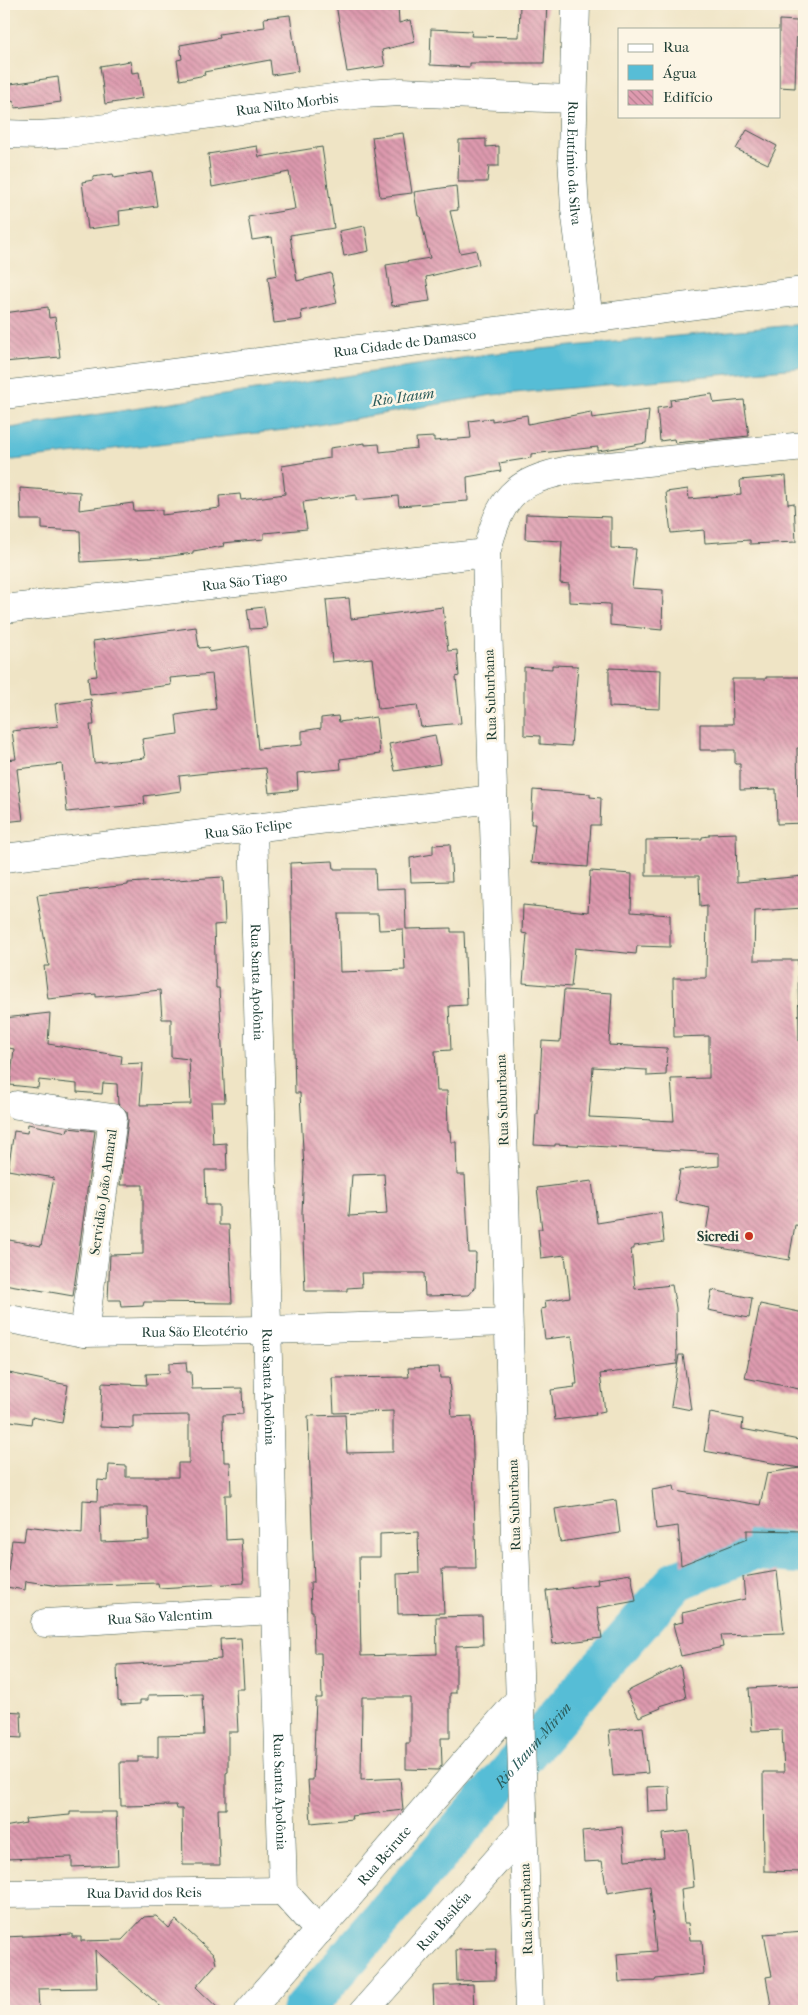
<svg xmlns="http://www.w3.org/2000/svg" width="808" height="2015" font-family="'IM FELL French Canon',serif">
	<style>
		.water { fill: #57bdd6; stroke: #3b7d85 }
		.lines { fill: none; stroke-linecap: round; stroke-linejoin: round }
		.river { stroke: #57bdd6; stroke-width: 41 }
		.building { fill: url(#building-back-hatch); fill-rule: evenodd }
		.minor-casing { stroke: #3e564a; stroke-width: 29 }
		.minor { stroke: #fff; stroke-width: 28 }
		.poi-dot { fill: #c8321e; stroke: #fcf5e5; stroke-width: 2 }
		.labels { text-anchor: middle; stroke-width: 5; stroke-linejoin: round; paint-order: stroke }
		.street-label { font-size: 14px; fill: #1f3d34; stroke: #fcf5e5 }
		.poi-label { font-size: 14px; font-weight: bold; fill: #1f3d34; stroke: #fcf5e5; text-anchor: end }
		.water-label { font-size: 15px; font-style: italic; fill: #2d5d5c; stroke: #fcf5e5 }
	</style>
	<defs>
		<pattern id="building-back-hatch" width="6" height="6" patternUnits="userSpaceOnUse" patternTransform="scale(1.25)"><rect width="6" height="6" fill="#de9aaf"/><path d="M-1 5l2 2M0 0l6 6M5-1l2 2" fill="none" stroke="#b37f8f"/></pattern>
	</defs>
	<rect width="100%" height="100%" fill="#fcf5e5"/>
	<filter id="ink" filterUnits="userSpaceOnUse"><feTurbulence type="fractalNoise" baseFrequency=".02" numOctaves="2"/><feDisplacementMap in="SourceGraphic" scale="10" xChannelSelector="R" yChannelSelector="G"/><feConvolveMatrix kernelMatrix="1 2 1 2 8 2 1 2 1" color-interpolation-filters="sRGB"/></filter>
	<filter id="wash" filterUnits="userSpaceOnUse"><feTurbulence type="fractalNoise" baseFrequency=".0096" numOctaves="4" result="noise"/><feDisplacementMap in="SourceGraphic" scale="20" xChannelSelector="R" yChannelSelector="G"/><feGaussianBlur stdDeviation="1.12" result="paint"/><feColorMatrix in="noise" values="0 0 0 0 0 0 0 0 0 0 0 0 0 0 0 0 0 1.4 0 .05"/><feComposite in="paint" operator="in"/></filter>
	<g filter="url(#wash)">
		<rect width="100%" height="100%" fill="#efe4c5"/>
		<!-- water -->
		<path class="water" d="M804 324V366L798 368 492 395 294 429 4 461V429L488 354Z"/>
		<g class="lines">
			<!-- river -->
			<path class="river" id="s1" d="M302 2011 676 1581 752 1550 804 1554"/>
		</g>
		<g id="blocks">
			<!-- building -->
			<g class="building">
				<path d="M336 4H398L399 23 410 20 415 42 382 50 385 66 347 72Z"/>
				<path d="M520 4H547L544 63H470V67L430 65 431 29 472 31 471 36 519 37Z"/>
				<path d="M290 15 298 71 272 75 270 60 204 72 205 75 180 80 177 60 182 59 180 45 220 38 219 34 265 27 264 18Z"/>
				<path d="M779 20 797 21 795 88 779 87Z"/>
				<path d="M130 61 132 73 139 72 143 98 105 104 100 66Z"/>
				<path d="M58 77 61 102 15 108 14 102 4 98V85Z"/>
				<path d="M747 130 777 146 768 164 736 149Z"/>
				<path d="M403 133 412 193 380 197 372 137Z"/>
				<path d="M486 139V147L499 146V166H489L487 182H458L459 140Z"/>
				<path d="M257 146 259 157 322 147 334 228 290 235 297 281 331 273 337 303 301 311 302 319 299 320 274 323 268 277 277 275 272 237 252 240 248 217 295 209 289 172 212 187 208 154Z"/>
				<path d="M152 172 157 206 119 211 120 225 88 229 82 182 93 180V177L113 174 114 178Z"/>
				<path d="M456 186 458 210 450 211 460 253 476 250 479 264 426 277 430 301 392 306 386 265 430 258 420 216H418L414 192Z"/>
				<path d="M365 226 369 251 344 256 339 231Z"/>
				<path d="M48 307 49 318 55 317 60 357 4 362V313Z"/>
				<path d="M712 394 714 403 744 400 749 436 675 443 674 439 660 441 657 408 671 406 670 400Z"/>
				<path d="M649 410 646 443 598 451V447L531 454V458L499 463 501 471 467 477 468 501 399 506 398 496 356 500V495L303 502 307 529 264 533V539L223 543 224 546 193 551V553L164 557 81 562 80 531 42 529V520H21L20 488 80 492 79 510 133 503 134 511 162 510V515L220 508 219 496 240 494 241 500 285 494 282 466 330 458V448L365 443V445L379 444 380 452 417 448 416 438 434 437V441L471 438 469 421 492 418V421L527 415 528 424 591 412 592 418Z"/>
				<path d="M786 476 788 504 794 503 796 542 750 544V540L705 543 704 530 671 533 666 492 688 489 689 499 741 494 740 480Z"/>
				<path d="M526 514 611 517V548L636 549 632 588 663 590 662 630 610 625V604L569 602V584L560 583 562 541 525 539Z"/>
				<path d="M349 598 351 619 443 607 448 651 457 650 459 676 456 677 461 723 421 727 417 705 378 709 372 658 332 662 326 600Z"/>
				<path d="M264 607 267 628 250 629 247 609Z"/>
				<path d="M196 627 199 648 208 647 209 652 248 646 258 749 302 745V731L321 728V718L338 716 339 722 376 717 380 754 340 759 341 769 297 773 298 790 269 793 266 768 226 771 179 776 181 791 144 796 145 804 67 812 62 764 17 769 23 820 4 822V760L16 759 12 731 58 726 55 704 91 699 94 725H90L94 763 145 758 142 739 178 734 176 715 216 709 212 674 170 678 171 685 90 695 88 677 97 676 93 641Z"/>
				<path d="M552 665 578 666 571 746 540 744V736L524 735V667L552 669Z"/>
				<path d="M609 668 661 670 660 709 609 707Z"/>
				<path d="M766 677H801L802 748H797L798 797 804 796V823L777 824 776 789 740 790V764H735V750H700V724H733L732 679H766Z"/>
				<path d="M435 735 440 764 395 771 389 744Z"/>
				<path d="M533 790 590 794V797L601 798 600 825H591L588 867 531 863 535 824H531Z"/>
				<path d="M736 833 737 882 804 876V908L755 911 754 960H798L799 1041 804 1040V1175L799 1201 804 1202V1226L795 1225 789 1260 704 1245 710 1208 675 1201 680 1170 719 1166V1153L555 1144V1146L534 1145 536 1114H538L542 1041 560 1042 564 990 612 993 609 1045 667 1048 666 1075 647 1076V1070L593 1067 589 1117 674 1121 671 1079 709 1078V1036L674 1037 673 978H706L707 906 700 907 699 876H646V840L702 839V837L709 836V834Z"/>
				<path d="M450 844 452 881 411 882 410 858 433 854V845Z"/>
				<path d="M333 861 334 869H375L376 889 405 888 406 929 451 928V932H464L467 1005 449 1006 451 1050 435 1051 437 1091H447L448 1131H450L451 1142H456L457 1175H465L469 1253H476L475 1288 469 1295 425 1296 424 1273H361L362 1287 347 1288V1291H305L302 1213 304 1169 300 1093H295L290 863ZM338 914H378L379 930 403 929 405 970 340 972ZM384 1174 387 1214 349 1216 352 1175Z"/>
				<path d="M590 871 632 874 631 912 670 915V947L637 946 636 954 575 948 571 987 523 983 527 934 522 933 523 905 588 912Z"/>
				<path d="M223 877 225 924 214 925 216 988H219L225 1102H211L213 1144 226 1143 227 1170H205L206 1205H219V1225H229L232 1303 144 1302 143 1306 121 1307 120 1300H108L110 1255 143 1254V1185H120L128 1120 127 1112 118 1104 117 1084 103 1083 102 1094 77 1092V1084L39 1080 38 1088 10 1085 14 1049 4 1047V1018L50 1013 48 1044 122 1056 121 1064 143 1063 140 1105 191 1104 189 1059 171 1057V1019H162L160 990 96 997V994L48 999 44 966H49L37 895 128 885V883Z"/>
				<path d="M28 1124 67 1132 68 1128 95 1131 73 1296 4 1284V1239L41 1246 54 1178 8 1170 14 1131 27 1133Z"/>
				<path d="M592 1181 597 1223 661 1213 664 1242 634 1246V1249H631L635 1289 672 1285 676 1308 677 1364 600 1374 605 1411 595 1413 596 1415 555 1420 551 1390 575 1387 574 1384H577L572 1336 545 1339 541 1309 546 1308 545 1301 570 1297 565 1255 541 1258 538 1229H542L537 1188Z"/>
				<path d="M712 1290 752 1298 749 1318 708 1310Z"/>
				<path d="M760 1304 804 1313V1390L745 1378Z"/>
				<path d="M679 1355H683L691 1410 671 1406Z"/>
				<path d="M186 1362 187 1372H191L192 1389 242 1388 243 1414 223 1415 224 1462H230L231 1495H225L226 1540 241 1539 244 1583 159 1588 158 1583 59 1586 26 1581 25 1590 6 1587 12 1540 24 1541 26 1526 82 1533 83 1500 97 1501 98 1480 108 1481 109 1465 126 1466V1477H178V1463H189V1415L133 1416V1428L100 1427 102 1383 147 1385 146 1374 169 1373V1363ZM100 1507H148L149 1540 101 1542Z"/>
				<path d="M439 1367 440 1378H449L452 1417 472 1416 476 1569H442L444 1613 398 1614 397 1574 419 1573 418 1532 380 1534V1557H359L361 1656 437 1654 436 1617 482 1616 483 1645 456 1646V1693H450V1738H441L442 1765 438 1770 406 1769V1743H410V1697H362L361 1780 400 1778 403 1810 351 1816 352 1819 311 1823 308 1780H313L316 1698H322L321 1653H314L313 1611H311L310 1582H314L308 1416 345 1415 347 1453 393 1452V1411L334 1413 332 1378 409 1377 408 1368Z"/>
				<path d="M4 1372 68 1385 62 1423 32 1417 31 1424 4 1420Z"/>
				<path d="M710 1413 743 1419 742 1429 804 1441V1531L747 1530V1539L681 1565 678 1526 656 1529 652 1490 674 1486 675 1491 760 1505 767 1473 800 1468 704 1451Z"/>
				<path d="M616 1500 620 1533 560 1542 555 1509Z"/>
				<path d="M777 1571 784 1633 721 1635 723 1647 681 1656 673 1624 683 1622 682 1613 745 1599 743 1577Z"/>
				<path d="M631 1574 636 1601 597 1608 602 1638 553 1644 546 1591 598 1584 597 1579Z"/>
				<path d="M241 1638 244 1689H236L238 1732H228V1772L226 1773V1809H218L220 1865H183L182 1809H177L176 1805 121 1806 120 1762H138V1757H158V1736L204 1735 202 1694 148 1695V1700H140V1704L121 1705V1701L118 1700 117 1665 221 1659 220 1639Z"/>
				<path d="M680 1665 686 1698 660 1706 661 1708 639 1717 626 1692Z"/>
				<path d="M804 1685V1872L764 1871 763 1772H784L782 1730 752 1731 749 1688Z"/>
				<path d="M4 1711 21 1712 22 1738 4 1737Z"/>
				<path d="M643 1727 648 1773 613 1776 609 1730Z"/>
				<path d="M669 1786 670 1811 648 1812 647 1787Z"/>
				<path d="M70 1812H116L118 1865 72 1867V1857L4 1859V1827L26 1823 25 1819 70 1815Z"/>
				<path d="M622 1827 625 1860 664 1857 662 1834 689 1831 694 1887 681 1889 684 1923H688L690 1940H702L704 1974 656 1979 655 1981 619 1982 617 1954 656 1951 650 1886 607 1893 602 1861 584 1862 582 1831Z"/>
				<path d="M156 1916 169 1928 176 1920 214 1955 216 1964 196 1987 221 2011H166L95 1950 97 1988 38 1989 39 2011H4V1937L72 1934V1937H81V1941L122 1940 144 1917Z"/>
				<path d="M804 1931V2010L772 2011 766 1977 772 1976 764 1934Z"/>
				<path d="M496 1949 495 1980 457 1981 456 1950Z"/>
				<path d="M473 1984 474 2011H434L433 1986Z"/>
			</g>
		</g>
	</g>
	<g filter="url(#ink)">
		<use href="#blocks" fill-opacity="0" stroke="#3e564a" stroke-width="1"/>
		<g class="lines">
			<!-- minor casing -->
			<g class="minor-casing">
				<g id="minor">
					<path id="s2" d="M576 4 572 157 575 209 589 320"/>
					<path id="s3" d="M4 134 37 135 68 133 363 94 401 92 571 99"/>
					<path id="s4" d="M4 395 804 291"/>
					<path id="s5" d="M4 609 486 553"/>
					<path id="s6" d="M253 828 283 1891 319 1931"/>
					<path id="s7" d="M4 858 493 799"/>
					<path d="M17 1105 113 1118 84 1333"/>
					<path id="s8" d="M4 1318 84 1333 268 1330 508 1322"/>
					<path id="s9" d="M45 1623 275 1610"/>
					<path id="s10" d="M4 1894 283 1891"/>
					<path id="s11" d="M249 2011 519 1700"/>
					<path id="s12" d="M364 2011 523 1831"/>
					<path d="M529 2011 486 553C501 498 511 482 569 470L804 446"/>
				</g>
			</g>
			<!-- minor -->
			<use href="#minor" class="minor"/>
		</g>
	</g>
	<!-- markers -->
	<circle class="poi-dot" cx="749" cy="1236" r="5"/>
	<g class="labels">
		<!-- street labels -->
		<g class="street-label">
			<text dy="5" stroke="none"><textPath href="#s3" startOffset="285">Rua Nilto Morbis</textPath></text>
			<text dy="5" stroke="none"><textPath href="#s2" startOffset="159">Rua Eutímio da Silva</textPath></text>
			<text dy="5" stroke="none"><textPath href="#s4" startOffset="404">Rua Cidade de Damasco</textPath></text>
			<text dy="5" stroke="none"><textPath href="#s5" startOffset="242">Rua São Tiago</textPath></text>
			<text transform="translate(490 695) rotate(-92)" y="5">Rua Suburbana</text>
			<text dy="5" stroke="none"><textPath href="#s7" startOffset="246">Rua São Felipe</textPath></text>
			<text dy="5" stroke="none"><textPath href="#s6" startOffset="154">Rua Santa Apolônia</textPath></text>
			<text transform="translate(502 1100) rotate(-92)" y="5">Rua Suburbana</text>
			<text transform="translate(103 1192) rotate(-82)" y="5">Servidão João Amaral</text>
			<text dy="5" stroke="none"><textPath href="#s8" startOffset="192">Rua São Eleotério</textPath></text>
			<text dy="5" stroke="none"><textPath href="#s6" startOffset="559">Rua Santa Apolônia</textPath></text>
			<text transform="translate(514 1505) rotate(-92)" y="5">Rua Suburbana</text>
			<text dy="5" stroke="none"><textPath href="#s9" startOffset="115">Rua São Valentim</textPath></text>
			<text dy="5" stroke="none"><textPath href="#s6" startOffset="964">Rua Santa Apolônia</textPath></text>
			<text dy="5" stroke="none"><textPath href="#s11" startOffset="206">Rua Beirute</textPath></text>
			<text dy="5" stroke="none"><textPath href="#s10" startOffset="140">Rua David dos Reis</textPath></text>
			<text transform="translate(526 1909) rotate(-92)" y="5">Rua Suburbana</text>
			<text dy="5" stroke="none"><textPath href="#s12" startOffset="120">Rua Basiléia</textPath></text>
		</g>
		<!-- poi labels -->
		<g class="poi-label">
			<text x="739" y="1241">Sicredi</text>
		</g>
		<!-- water labels -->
		<g class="water-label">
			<text transform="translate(403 397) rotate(-8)" y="5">Rio Itaum</text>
			<text dy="5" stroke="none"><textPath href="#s1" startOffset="352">Rio Itaum-Mirim</textPath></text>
		</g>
	</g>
	<!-- margin -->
	<rect width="808" height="2015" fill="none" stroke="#fcf5e5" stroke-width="20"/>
	<!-- legend -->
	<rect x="618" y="28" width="162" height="90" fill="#fcf5e5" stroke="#a4ab9e"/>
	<rect x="628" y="44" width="25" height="8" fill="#ffffff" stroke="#a4ab9e"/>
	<text x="663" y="52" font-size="15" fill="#1f3d34">Rua</text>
	<rect x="628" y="65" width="25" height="15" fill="#57bdd6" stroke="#a4ab9e"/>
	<text x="663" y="78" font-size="15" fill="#1f3d34">Água</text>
	<rect x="628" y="90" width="25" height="15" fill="url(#building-back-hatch)" stroke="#a4ab9e"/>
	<text x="663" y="102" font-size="15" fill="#1f3d34">Edifício</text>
</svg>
